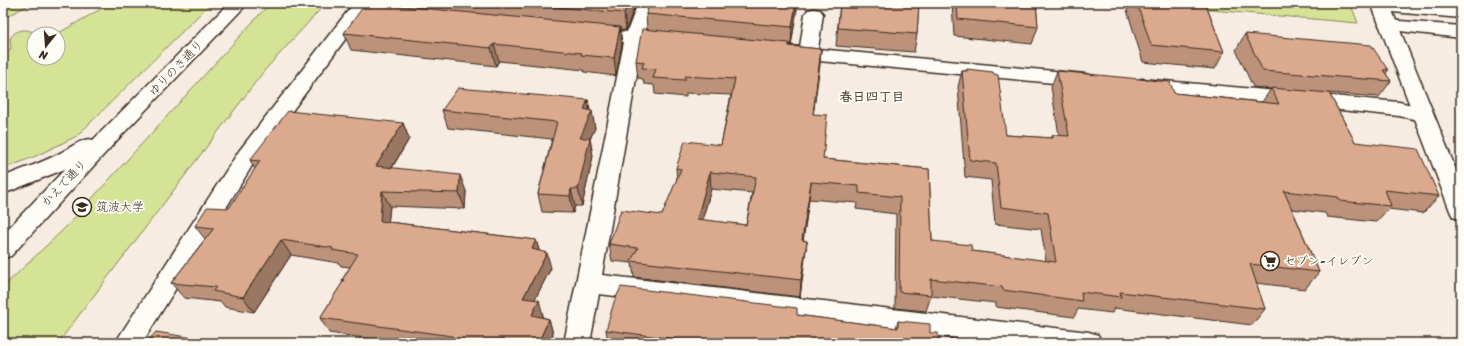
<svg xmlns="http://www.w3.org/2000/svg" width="1464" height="346" font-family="Sriracha,'Klee One',sans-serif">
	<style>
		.green { fill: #d5e396; stroke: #88865a }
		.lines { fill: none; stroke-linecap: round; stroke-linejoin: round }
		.street-casing { stroke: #3b2a1e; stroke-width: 3 }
		.secondary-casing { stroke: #3b2a1e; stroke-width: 3 }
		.street { fill: #fdfcf7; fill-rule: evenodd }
		.secondary { fill: #fdfcf7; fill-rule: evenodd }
		.wall { fill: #bc927a; stroke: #3b2a1e; fill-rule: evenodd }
		.shaded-wall { fill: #997763; stroke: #3b2a1e }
		.building { fill: #dbaa8e; stroke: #3b2a1e; fill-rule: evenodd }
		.labels { text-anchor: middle; stroke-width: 3.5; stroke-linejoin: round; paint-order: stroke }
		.street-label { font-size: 12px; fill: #3b2a1e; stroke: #fdfcf7 }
		.poi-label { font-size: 12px; fill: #3b2a1e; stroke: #fdfcf7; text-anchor: start }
		.neighbourhood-label { font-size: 13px; font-weight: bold; fill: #3b2a1e; stroke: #fdfcf7 }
	</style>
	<rect width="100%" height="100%" fill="#f6ece2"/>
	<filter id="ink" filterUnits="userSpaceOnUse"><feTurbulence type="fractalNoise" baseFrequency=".025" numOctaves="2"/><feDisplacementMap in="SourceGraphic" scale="8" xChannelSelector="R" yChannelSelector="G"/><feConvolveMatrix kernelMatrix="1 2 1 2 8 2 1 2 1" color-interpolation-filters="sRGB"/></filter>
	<g filter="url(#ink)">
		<!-- green -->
		<g class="green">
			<path d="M3 3H32L3 19Z"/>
			<path d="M111 3H211L77 136 36 156 3 169V52L11 49 10 38C19 26 28 30 40 34H34V58H58L57 34Z"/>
			<path d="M270 3H326L264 71 58 343H3V287L67 226Z"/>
			<path d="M1132 3H1350L1358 23Z"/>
		</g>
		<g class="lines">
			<!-- street casing -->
			<g class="street-casing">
				<g id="street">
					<path d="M638 3H656L645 33 676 37 678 41 676 45 669 47 642 44 602 275 1089 332 1098 335 1102 343H996L599 294 590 343H564L624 42 585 38 583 34 585 30 592 28 627 32Z"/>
					<path d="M1374 3H1407L1461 8V18L1381 11 1375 10 1372 6Z"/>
					<path d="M814 9 820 10 823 14 818 49 1086 74 1093 76 1096 80 1093 84 1086 86 808 60 784 56 782 52 784 48 791 46 800 47 805 14 808 10Z"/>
					<path d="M1388 20 1461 26V38L1382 29 1379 25 1382 21Z"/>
					<path d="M1142 79 1399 102 1430 109 1433 114 1430 119 1423 121 1399 116 1135 89 1132 85 1135 81Z"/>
				</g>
			</g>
			<!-- secondary casing -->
			<g class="secondary-casing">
				<g id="secondary">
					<path d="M229 3H248L120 137 11 256 3 258V234L65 169 3 194V177C24 168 48 161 67 149 75 145 85 137 93 140Z"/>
					<path d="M354 3H372L255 161 142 343H115L239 151Z"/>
					<path d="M1371 3H1389L1461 182V220L1453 217 1450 211Z"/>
				</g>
			</g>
			<!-- street -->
			<use href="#street" class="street"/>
			<!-- secondary -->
			<use href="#secondary" class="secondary"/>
		</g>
		<!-- wall -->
		<g class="wall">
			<path d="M381 3H634V8L626 30H620L622 44 616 76 584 72V70L499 61 496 66 351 50 344 33 382 4Z"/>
			<path d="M650 3H798L791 45H789V46L821 49 813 114 823 159 929 169 932 241 972 251 1046 261 1041 229 995 224 991 180 965 177 958 87 962 71H966L967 69 1006 135 1051 138 1053 135H1059L1051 87 1057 71 1174 93 1262 102 1271 89 1253 87 1236 50 1245 34 1388 70 1386 74 1391 81 1379 97 1329 93 1355 142 1439 196 1423 213 1388 209 1376 222 1327 217 1325 213 1292 209 1319 272 1305 289 1256 283 1265 309 1252 325 1114 308 1112 313 1078 309 1074 317 996 307V303L931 296 926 311 895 308 896 214 856 209 857 203 809 199 803 240 807 241 800 297 634 277 632 263 612 261 609 244 662 215 677 180 676 168 721 145 731 95 686 93V97L655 94 654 85 644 84 643 79 638 78 636 61 647 30 646 14ZM711 189 752 193 746 225 702 220Z"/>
			<path d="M840 3H919L917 34 914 52 836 46Z"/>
			<path d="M952 3H1036L1038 27 1032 44 954 36Z"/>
			<path d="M1130 3H1205L1224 52 1215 69 1143 62 1127 10Z"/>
			<path d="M588 100 590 110 595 128 590 139 593 156 582 206H575L573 213 542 212 538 194 552 139 448 128 442 110Z"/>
			<path d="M403 123 409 139 392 168 466 191 465 209 390 206 388 222 536 240 539 251 551 268 535 299 543 315 542 317 549 319 553 334 549 343H400L329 333 320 318 343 282 342 280 350 267 341 266 339 263 291 255 254 312 225 307 221 302 184 298 171 283 205 239 195 226 229 208 255 169 250 160Z"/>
			<path d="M797 315 896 328 898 321 930 333 939 343H622L608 341 606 330Z"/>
		</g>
		<!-- shaded-wall -->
		<g class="shaded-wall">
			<path d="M628 3H634V8L626 30 624 13Z"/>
			<path d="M796 3H798L791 45 792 27Z"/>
			<path d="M620 27 622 44 616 76 614 58Z"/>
			<path d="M494 44 499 61 496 66 491 48Z"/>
			<path d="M821 49 820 65 811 130 813 114Z"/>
			<path d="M588 100 590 115 592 111 595 128 590 139 593 156 582 206 578 189 580 138 584 109Z"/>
			<path d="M403 123 409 139 383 182 376 166Z"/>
			<path d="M710 172 711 189 698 236 697 219Z"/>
			<path d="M460 175 466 191 465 209 459 193Z"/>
			<path d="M811 182 809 199 801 256 802 240Z"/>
			<path d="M571 189 575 206 573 213 570 196Z"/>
			<path d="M382 191 390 206 387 237 380 221Z"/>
			<path d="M281 240 291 255 254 312 243 297Z"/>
			<path d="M536 240 541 256 532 249Z"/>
			<path d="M807 241 800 297 801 280Z"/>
			<path d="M547 253 551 268 528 313 523 298Z"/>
			<path d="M539 300 543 315 537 331 532 315Z"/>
			<path d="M549 319 553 334 549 343H538Z"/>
		</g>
		<!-- building -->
		<g class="building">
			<path d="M366 3H367L620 27 614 58 581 55 582 53 494 44 491 48 344 33Z"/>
			<path d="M510 3H628L624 13Z"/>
			<path d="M650 3H796L792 27 646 14Z"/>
			<path d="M840 3H919L917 34 838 28Z"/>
			<path d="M957 3H1036L1038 27 958 19Z"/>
			<path d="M1137 3H1205L1224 52 1151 45Z"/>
			<path d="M642 29 789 43V46L821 49 813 114 827 115 823 159 929 169 932 241 971 245 972 251 1056 262 1048 213 1001 207 996 163 970 160 962 71H967V69L993 72 994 74 998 75 1006 135 1053 138V135L1069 136 1057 71 1170 82 1174 93 1279 104 1271 88 1329 93 1355 142 1418 149 1439 196 1385 190 1391 206 1340 201 1338 197 1284 191 1319 272 1250 264 1265 309 1120 292 1121 297 1081 292 1082 301 1003 290 1002 287 931 279V295L899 292 900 197 859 193V186L811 182 802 240 807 241 801 280 631 261 638 248 609 244 621 210 662 215 681 169 676 168 685 141 721 145 735 79 685 76V80L653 78 656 69 642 68 644 62 636 61ZM710 172 756 177 746 225 697 219Z"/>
			<path d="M1245 34 1371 45 1388 70H1383L1391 81 1263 71Z"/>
			<path d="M458 88 588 100 584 109 592 111 580 138H590L578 189H571L570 196 538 194 557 122 442 110Z"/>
			<path d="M288 111 403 123 376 166 460 175 459 193 382 191 380 221 536 240 532 249 547 253 523 298 539 300 532 315 549 319 538 343H456L452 336 320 318 344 280H342L358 254 332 250 333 248 281 240 243 297 213 291 216 287 171 283 214 228 195 226 207 207 229 208 260 161 250 160Z"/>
			<path d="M621 287 797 308V315L898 328V321L930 324V333H938L939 343H704L606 330 614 302Z"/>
			<path d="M156 332 224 343H146Z"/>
		</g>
	</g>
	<!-- icons -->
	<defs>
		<g id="university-ring" transform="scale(1)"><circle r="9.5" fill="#fdfcf7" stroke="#3b2a1e" stroke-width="1.5"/><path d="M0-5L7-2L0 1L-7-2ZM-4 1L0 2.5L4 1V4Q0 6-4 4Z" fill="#3b2a1e"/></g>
		<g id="supermarket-ring" transform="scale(1)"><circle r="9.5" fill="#fdfcf7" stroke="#3b2a1e" stroke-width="1.5"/><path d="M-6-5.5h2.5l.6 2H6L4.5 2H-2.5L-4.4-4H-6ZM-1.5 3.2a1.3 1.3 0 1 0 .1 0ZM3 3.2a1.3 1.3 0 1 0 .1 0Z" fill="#3b2a1e"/></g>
	</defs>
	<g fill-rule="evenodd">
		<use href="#university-ring" x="82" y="207"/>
		<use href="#supermarket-ring" x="1270" y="261"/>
	</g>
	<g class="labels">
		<!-- street labels -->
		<g class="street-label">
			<text transform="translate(176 68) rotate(-46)" y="4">ゆりのき通り</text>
			<text transform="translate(64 183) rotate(-47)" y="4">かえで通り</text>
		</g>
		<!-- poi labels -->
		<g class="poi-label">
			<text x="96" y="211">筑波大学</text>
			<text x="1284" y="265">セブン-イレブン</text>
		</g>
		<!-- neighbourhood labels -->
		<g class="neighbourhood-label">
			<text x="872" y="101">春日四丁目</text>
		</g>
	</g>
	<!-- margin -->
	<rect width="1464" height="346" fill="none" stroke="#fdfcf7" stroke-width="16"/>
	<rect x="8" y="8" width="1448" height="330" fill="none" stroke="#3b2a1e" stroke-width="1.5" filter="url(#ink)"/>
	<!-- north arrow -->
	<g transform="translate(46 46) rotate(197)"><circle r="19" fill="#fdfcf7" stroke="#afa8a0"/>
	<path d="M0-3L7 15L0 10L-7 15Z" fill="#3b2a1e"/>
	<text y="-6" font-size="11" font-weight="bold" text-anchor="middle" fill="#3b2a1e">N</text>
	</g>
</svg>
